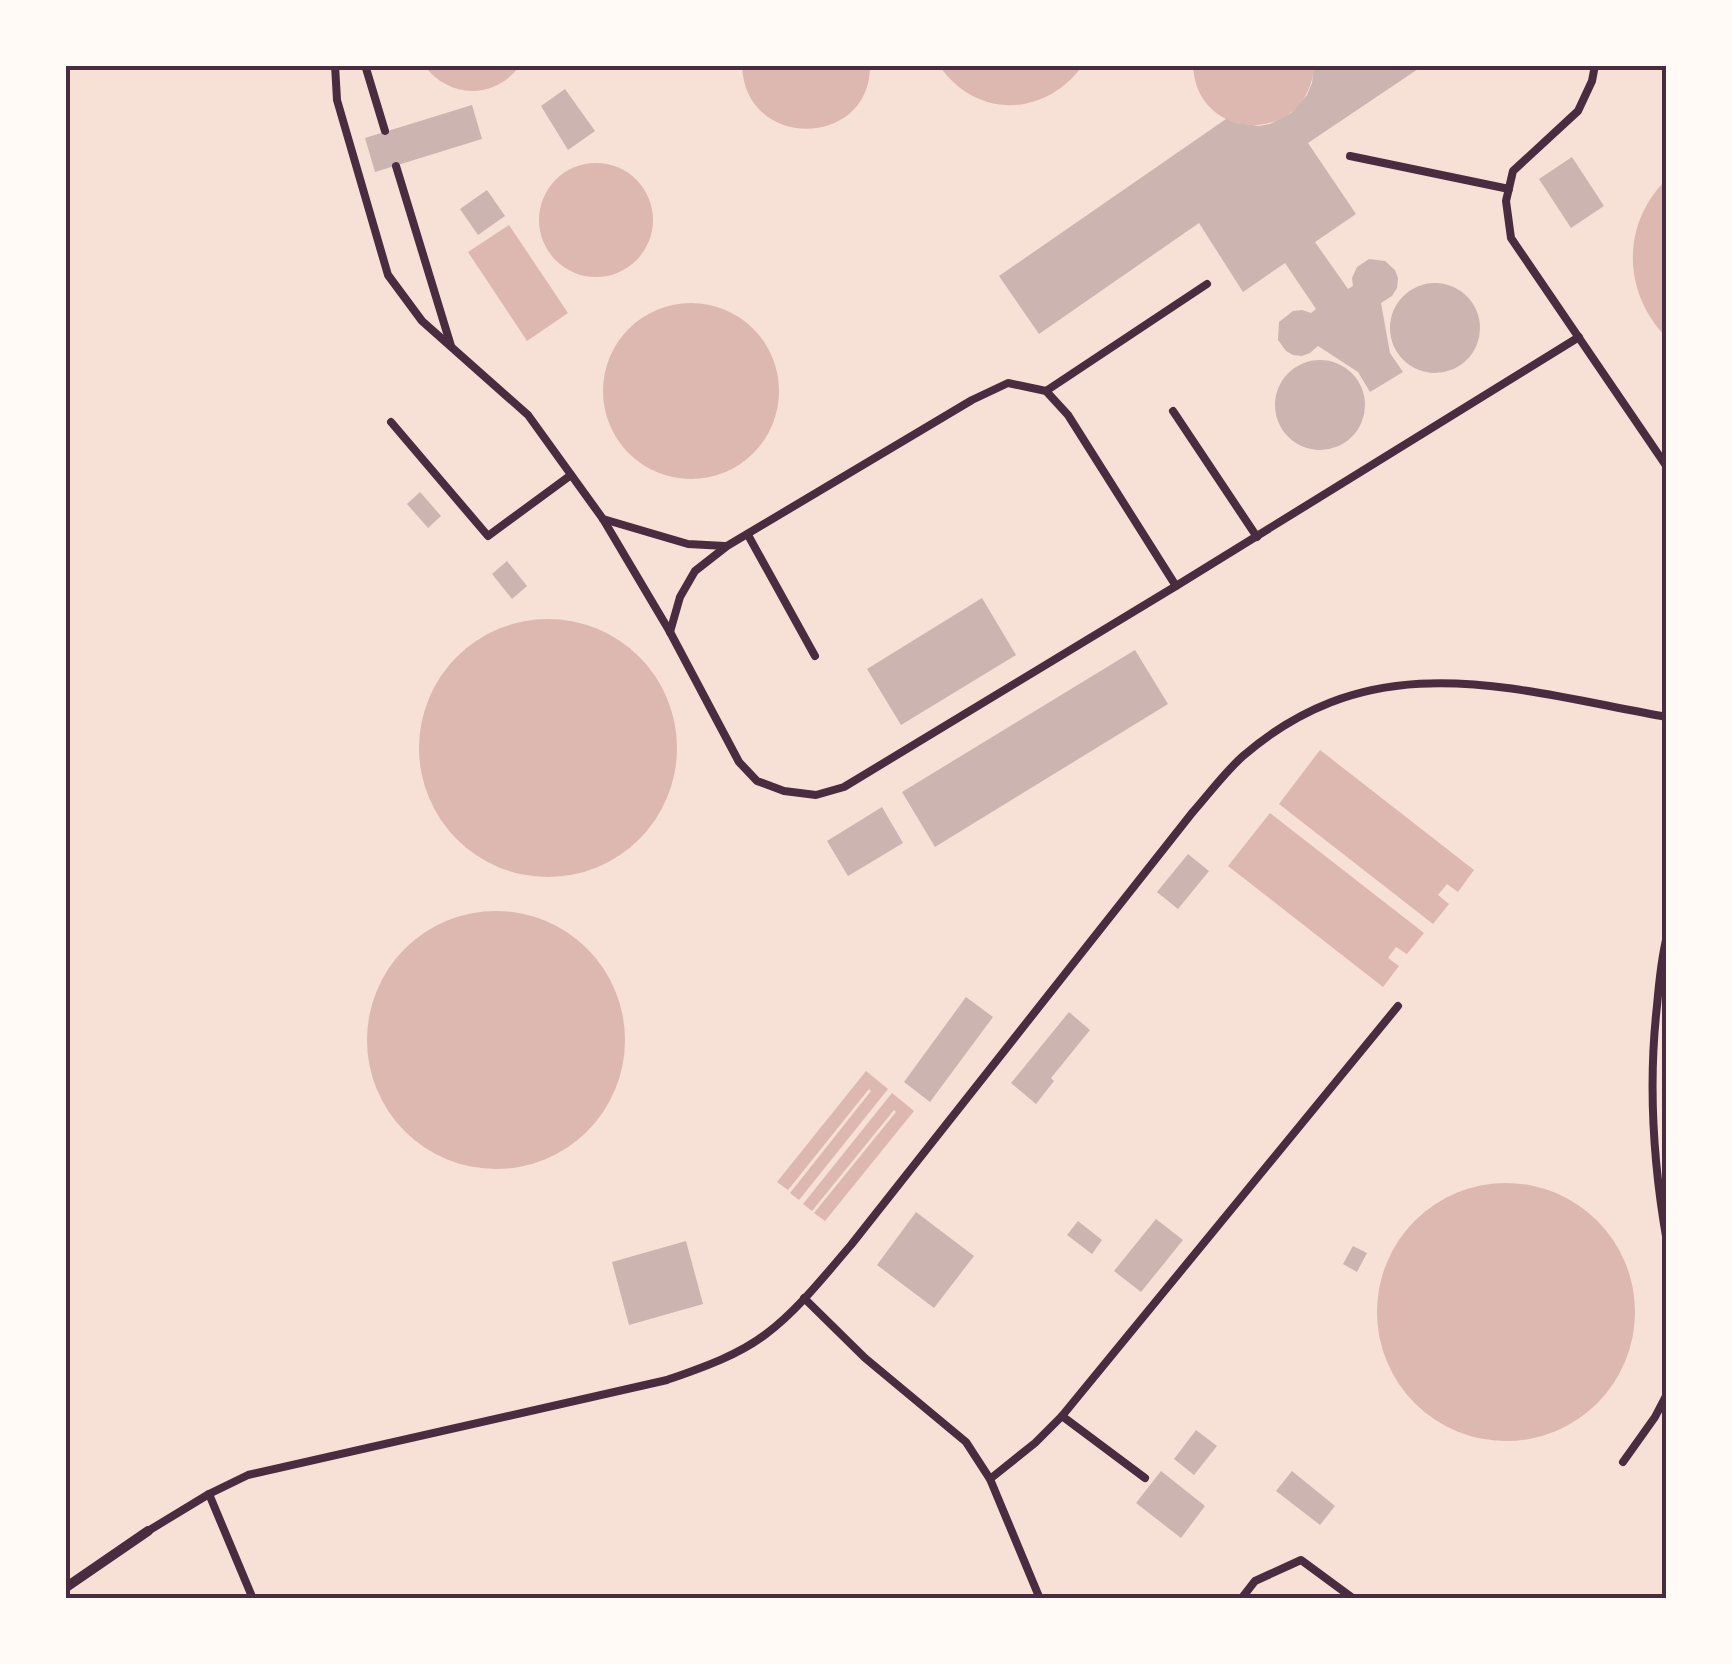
<svg xmlns="http://www.w3.org/2000/svg" width="1732" height="1664" font-family="Quicksand,sans-serif">
	<style>
		.water { fill: #dcb8b0 }
		.building { fill: #ccb4b1 }
		.lines { fill: none; stroke-linecap: round; stroke-linejoin: round }
		.service { stroke: #4a2c40; stroke-width: 8 }
		.minor { stroke: #4a2c40; stroke-width: 10 }
		.neatline { fill: none; stroke: #4a2c40; stroke-width: 4 }
	</style>
	<rect width="100%" height="100%" fill="#f7e1d7"/>
	<!-- water -->
	<g class="water">
		<path d="M424 65H520C496 100 448 99 424 65Z"/>
		<path d="M742 65H870C871 149 744 151 742 65Z"/>
		<path d="M939 65H1083C1045 118 975 119 939 65Z"/>
		<path d="M1193 65H1314C1310 145 1196 145 1193 65Z"/>
		<circle cx="596" cy="220" r="57"/>
		<path d="M1667 179V338C1622 293 1621 223 1667 179Z"/>
		<path d="M509 225 568 313 527 341 468 252Z"/>
		<circle cx="691" cy="391" r="88"/>
		<circle cx="548" cy="748" r="129"/>
		<path d="M1320 750 1474 870 1458 892 1447 884 1438 895 1449 904 1433 924 1279 804Z"/>
		<path d="M1270 813 1424 933 1407 954 1396 947 1388 958 1399 966 1383 987 1228 866Z"/>
		<circle cx="496" cy="1040" r="129"/>
		<path d="M866 1071 888 1089 799 1200 790 1193 871 1091 869 1089 788 1190 777 1182Z"/>
		<path d="M892 1093 914 1111 825 1221 814 1213 896 1112 894 1110 812 1211 803 1204Z"/>
		<circle cx="1506" cy="1312" r="129"/>
	</g>
	<!-- building -->
	<g class="building">
		<path d="M1314 65H1424L1308 143 1356 214 1315 242 1348 289 1353 286 1352 278 1357 267 1369 259 1385 261 1395 270 1398 278 1397 288 1392 296 1381 303 1390 353 1403 372 1370 392 1358 372 1318 346 1310 353 1302 356 1293 355 1286 351 1278 340 1279 322 1293 311 1302 310 1311 313 1316 309 1285 263 1243 292 1199 223 1039 334 999 276 1226 119 1237 123 1259 126 1270 124 1291 113 1307 95 1312 83Z"/>
		<path d="M565 89 595 131 568 150 541 106Z"/>
		<path d="M472 105 482 139 375 172 365 138Z"/>
		<path d="M1572 157 1604 206 1571 228 1539 179Z"/>
		<path d="M487 190 505 216 478 235 460 209Z"/>
		<circle cx="1435" cy="328" r="45"/>
		<circle cx="1320" cy="405" r="45"/>
		<path d="M420 492 441 516 428 528 407 504Z"/>
		<path d="M507 561 527 586 512 599 492 574Z"/>
		<path d="M982 598 1016 655 901 725 867 669Z"/>
		<path d="M1135 650 1168 704 935 847 902 792Z"/>
		<path d="M882 807 903 843 848 876 827 841Z"/>
		<path d="M1188 854 1209 871 1178 909 1157 892Z"/>
		<path d="M966 997 993 1017 930 1102 904 1082Z"/>
		<path d="M1069 1012 1090 1030 1051 1078 1054 1081 1036 1104 1011 1083Z"/>
		<path d="M916 1212 974 1256 934 1308 877 1265Z"/>
		<path d="M1156 1219 1183 1240 1141 1292 1114 1271Z"/>
		<path d="M1078 1221 1102 1240 1092 1254 1067 1235Z"/>
		<path d="M686 1241 703 1304 629 1325 612 1262Z"/>
		<path d="M1353 1246 1367 1253 1357 1272 1343 1264Z"/>
		<path d="M1196 1430 1217 1446 1194 1475 1174 1459Z"/>
		<path d="M1161 1471 1205 1506 1181 1538 1136 1503Z"/>
		<path d="M1292 1471 1335 1506 1320 1525 1276 1491Z"/>
	</g>
	<g class="lines">
		<!-- service -->
		<g class="service">
			<path d="M335 65 337 100 388 275 422 321 528 415 603 519 670 632 739 762 757 781 784 791 816 795 844 787 1176 586 1579 337"/>
			<path d="M365 65 385 131"/>
			<path d="M1595 65 1592 81 1578 111 1513 171 1506 201 1511 238 1667 467"/>
			<path d="M1350 156 1509 189"/>
			<path d="M396 166 451 346"/>
			<path d="M1046 391 1207 284"/>
			<path d="M1173 411 1257 537"/>
			<path d="M391 422 488 536 571 475"/>
			<path d="M603 519 688 544 725 546"/>
			<path d="M748 535 815 656"/>
			<path d="M670 632 680 597 695 571 727 546 972 400 1008 383 1046 391 1068 415 1176 586"/>
			<path d="M1667 936C1661 959 1659 983 1657 1006 1648 1085 1653 1163 1667 1242"/>
			<path d="M804 1298 865 1358 966 1442 990 1479 1040 1599"/>
			<path d="M1062 1416 1145 1478"/>
			<path d="M1623 1462 1655 1417 1667 1394"/>
			<path d="M990 1479 1035 1443 1062 1416 1398 1006"/>
			<path d="M209 1494 253 1599"/>
			<path d="M148 1531 209 1494 248 1475 667 1380C701 1368 737 1356 766 1334 798 1310 825 1275 851 1245L1192 813C1209 794 1224 773 1243 756 1376 641 1514 690 1667 717"/>
			<path d="M1241 1599 1255 1581 1301 1560 1354 1599"/>
		</g>
		<!-- minor -->
		<path class="minor" d="M65 1588 148 1531"/>
	</g>
	<!-- border -->
	<rect width="1732" height="1664" fill="none" stroke="#fffaf5" stroke-width="135"/>
	<rect x="68" y="68" width="1596" height="1528" class="neatline"/>
</svg>
